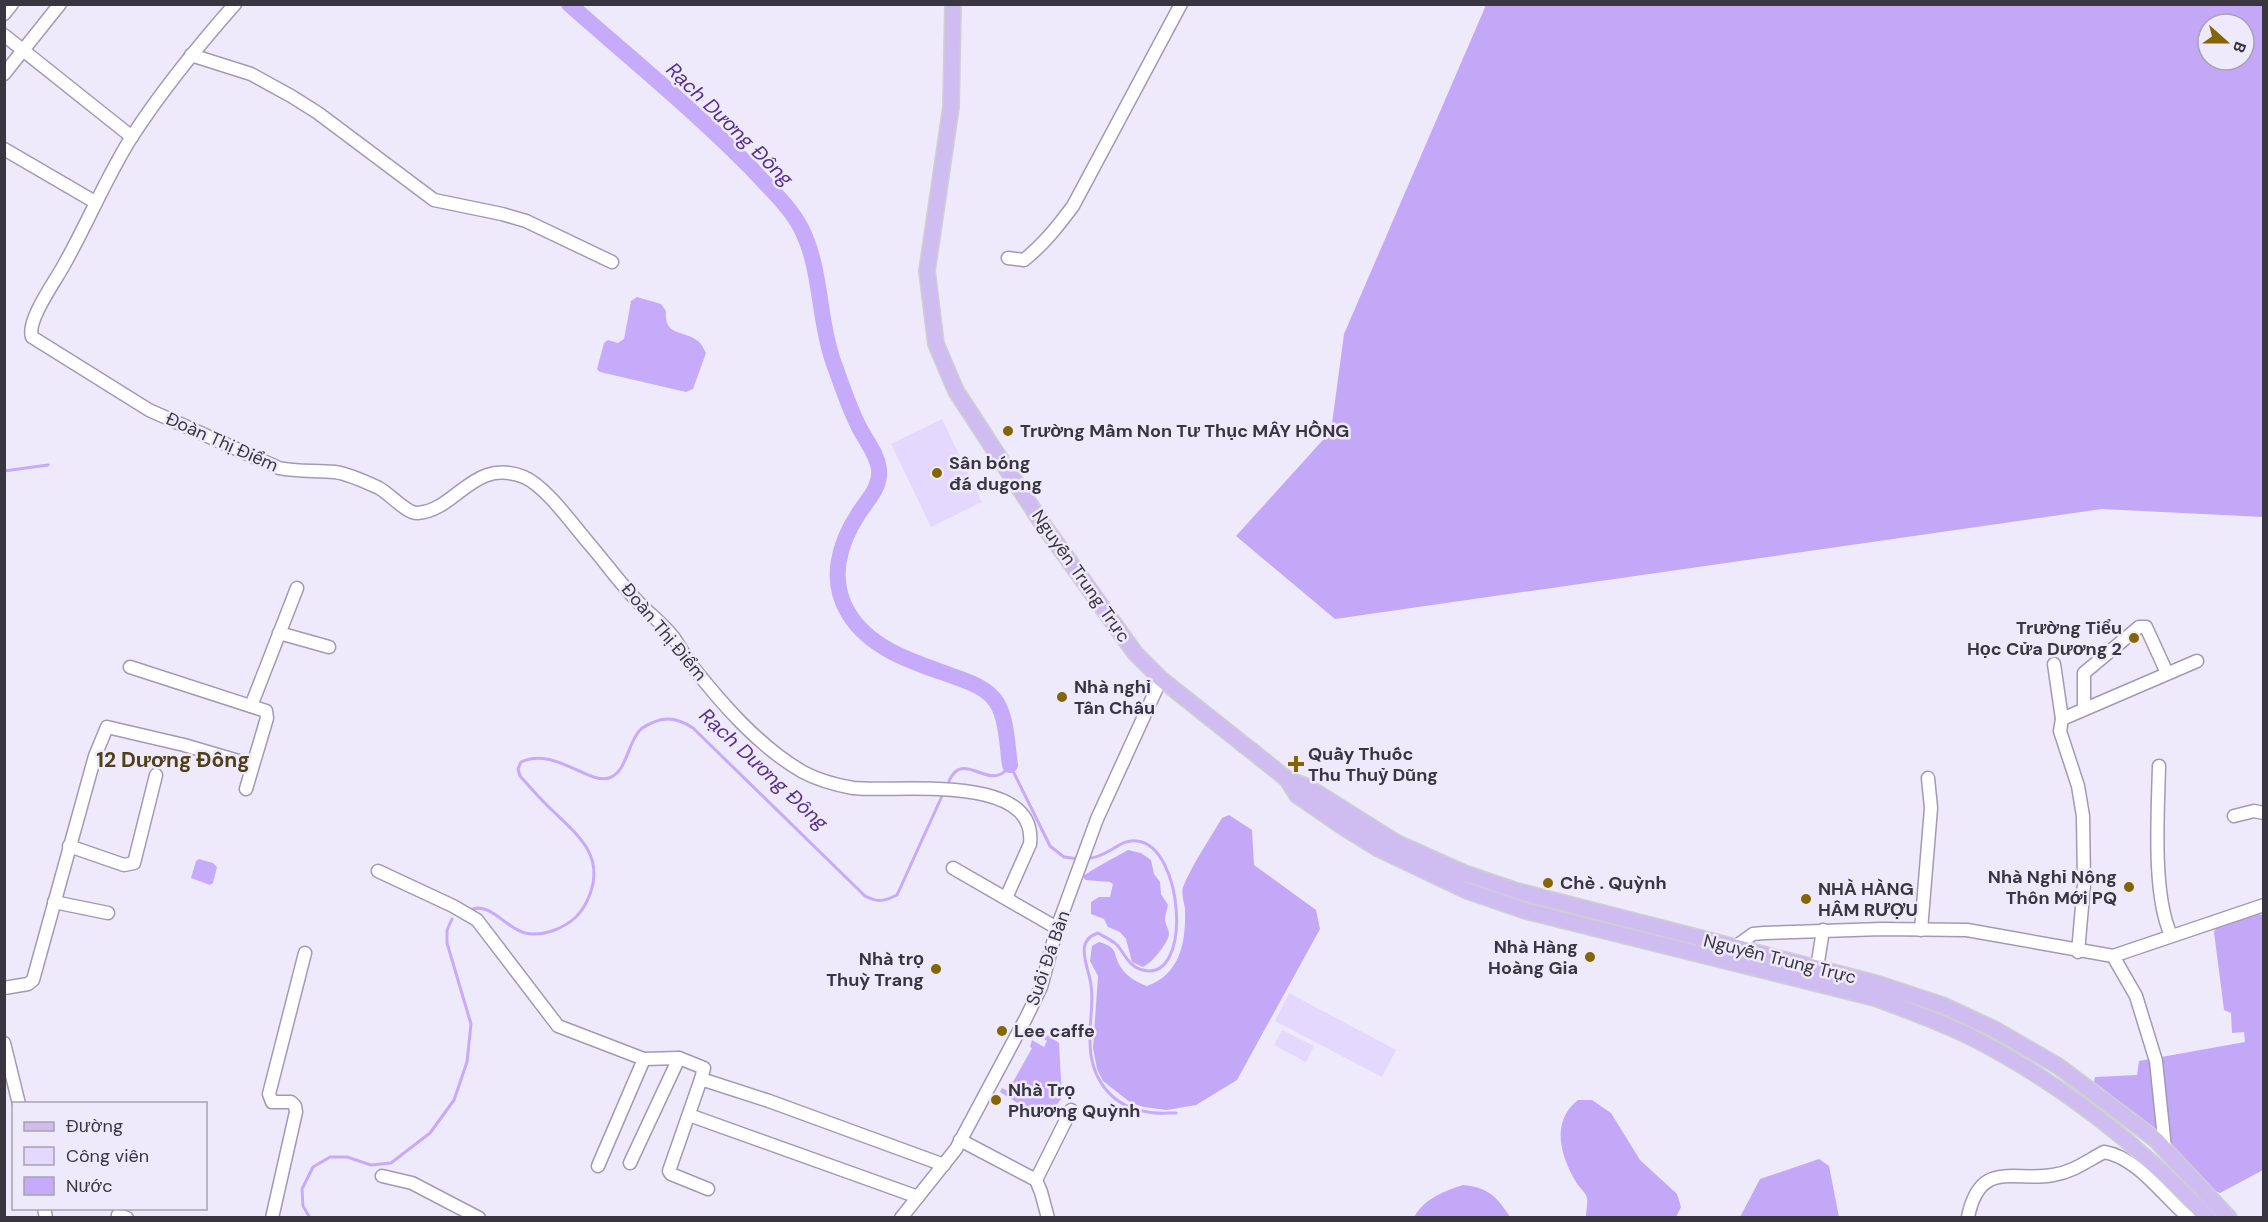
<svg xmlns="http://www.w3.org/2000/svg" width="2268" height="1222" font-family="'DM Sans',sans-serif">
	<style>
		.green { fill: #e4d8ff }
		.forest { fill: #c3a8f8; fill-rule: evenodd }
		.water { fill: #c6abfb }
		.lines { fill: none; stroke-linecap: round; stroke-linejoin: round }
		.stream { stroke: #c6abfb; stroke-width: 3 }
		.river { stroke: #c6abfb; stroke-width: 16 }
		.minor-casing { stroke: #a29ab4; stroke-width: 15 }
		.major-casing { stroke: #cfcfd1; stroke-width: 18 }
		.minor { stroke: #fff; stroke-width: 12 }
		.major { stroke: #cfbdf1; stroke-width: 15 }
		.poi-dot { fill: #836600; stroke: #efeafb; stroke-width: 2 }
		.labels { text-anchor: middle; stroke-width: 5; stroke-linejoin: round; paint-order: stroke }
		.poi-label { font-size: 18px; font-weight: bold; fill: #393641; stroke: #efeafb; text-anchor: start }
		.street-label { font-size: 18px; fill: #393641; stroke: #efeafb }
		.water-label { font-size: 20px; font-style: italic; fill: #552f89; stroke: #efeafb }
		.quarter-label { font-size: 21px; font-weight: bold; fill: #4f4018; stroke: #efeafb }
	</style>
	<rect width="100%" height="100%" fill="#efeafb"/>
	<!-- green -->
	<g class="green">
		<path d="M942 419 982 502 931 527 891 444Z"/>
		<path d="M1289 993 1396 1050 1382 1077 1275 1021Z"/>
		<path d="M1282 1030 1314 1046 1306 1062 1274 1045Z"/>
	</g>
	<!-- forest -->
	<g class="forest">
		<path d="M1486 5H2263V517L2102 509 1335 619 1236 536 1331 431 1344 334ZM2208 24H2244V60H2208Z"/>
		<path d="M1229 815 1252 830 1254 865 1316 910 1320 929 1237 1080 1196 1105 1167 1110 1144 1107 1131 1103 1103 1081 1097 1069 1093 1048 1098 976 1090 961 1092 946 1099 942C1119 948 1112 952 1120 966 1127 977 1136 982 1147 986 1181 974 1186 941 1185 909 1184 902 1181 893 1183 887 1193 863 1209 840 1222 818Z"/>
		<path d="M1128 850 1141 853 1151 860 1154 874 1160 882 1161 894 1168 905C1167 910 1165 915 1165 920 1165 924 1169 929 1169 934 1169 942 1151 964 1143 967L1132 962 1126 939 1120 932 1108 927 1104 919 1091 914V902L1099 897H1110L1113 884 1110 882 1085 880 1083 876C1098 866 1112 859 1128 850Z"/>
		<path d="M2258 914 2262 915 2264 920 2263 1170 2220 1193 2207 1187 2148 1125 2094 1082 2095 1077 2137 1075 2139 1061 2245 1042 2244 1032 2232 1033 2231 1013 2224 1010 2214 932 2216 928Z"/>
		<path d="M1578 1100H1592L1611 1113 1640 1160 1677 1194 1681 1207 1676 1217H1586C1586 1212 1588 1203 1587 1198 1586 1193 1579 1187 1576 1182 1561 1156 1550 1122 1578 1100Z"/>
		<path d="M1819 1159 1829 1166 1839 1217H1740L1760 1179Z"/>
		<path d="M1463 1185C1488 1187 1497 1197 1510 1217H1414C1424 1199 1444 1191 1463 1185Z"/>
	</g>
	<!-- water -->
	<g class="water">
		<path d="M637 297 661 304 666 311C664 337 682 329 698 341 701 343 704 349 706 353L693 389 686 392 600 372 597 369 604 343 608 340 618 343 624 339 631 301Z"/>
		<path d="M199 859 213 863 217 867 213 883 210 885 191 878 196 861Z"/>
		<path d="M1048 1035 1059 1043 1062 1098 1047 1117 1042 1118 1000 1092 1002 1088 1008 1091 1032 1048 1030 1047 1032 1040 1044 1047 1047 1041 1044 1039Z"/>
	</g>
	<g class="lines">
		<!-- stream -->
		<g class="stream">
			<path d="M4 471 48 465"/>
			<path d="M1010 765 1050 846 1064 857 1079 859"/>
			<path d="M949 781C964 747 991 796 1010 765"/>
			<path d="M1086 859C1092 858 1098 857 1103 854 1115 849 1124 839 1137 841 1184 846 1193 983 1143 970 1129 967 1125 954 1117 945 1112 940 1104 937 1098 933 1073 941 1089 967 1091 985 1094 1003 1089 1023 1090 1041 1090 1078 1111 1107 1148 1112 1157 1114 1167 1113 1176 1113"/>
			<path d="M473 909C491 903 507 929 525 933 542 937 563 929 576 917 582 911 587 902 590 894 604 856 579 836 554 812 542 801 531 788 520 776L518 769 521 762C553 746 589 785 609 778 628 771 627 742 641 729 645 726 650 724 654 722 667 716 681 720 693 728L865 896C878 903 885 901 897 895L942 796"/>
			<path d="M310 1218 303 1206 302 1189 313 1167 330 1157H347L371 1165 391 1163 430 1133 454 1100 467 1062 471 1024 447 943V930L452 919"/>
		</g>
		<!-- river -->
		<path class="river" d="M569 4C630 58 694 110 751 168 768 187 789 205 801 228 822 269 818 319 833 361 841 383 848 405 858 425 865 440 877 453 879 469 881 487 868 499 859 513 839 543 828 581 849 614 870 648 910 661 947 674 963 680 987 686 997 703 1007 720 1007 745 1010 765"/>
		<!-- minor casing -->
		<g class="minor-casing">
			<g id="minor">
				<path d="M235 4C198 46 162 90 131 138 106 178 88 222 65 263 57 279 26 320 32 337L149 410 279 468C298 472 316 470 335 472 349 474 366 482 379 488 390 494 407 514 418 513 457 510 473 457 524 477 546 486 576 529 592 547 608 566 623 587 641 605 652 616 664 625 674 638 679 646 684 654 689 662 720 702 759 747 803 772 818 780 836 785 853 788 894 793 1038 771 1030 844L1006 898"/>
				<path d="M4 14 12 4"/>
				<path d="M4 35 132 137"/>
				<path d="M191 55 251 74 291 96 318 113 434 200 502 214 526 221 612 262"/>
				<path d="M4 74 60 4"/>
				<path d="M4 149 95 202"/>
				<path d="M1008 258 1024 260C1044 244 1058 226 1073 206L1181 4"/>
				<path d="M279 633 329 647"/>
				<path d="M2054 664 2062 719"/>
				<path d="M130 667 266 711 267 718 246 789"/>
				<path d="M251 706 297 588"/>
				<path d="M2084 709V673L2139 627H2146L2167 673"/>
				<path d="M2159 766C2158 812 2152 894 2171 935"/>
				<path d="M2234 816 2254 811 2264 813"/>
				<path d="M69 846 124 865 134 863 156 775"/>
				<path d="M953 868 1057 928"/>
				<path d="M378 871 453 906 477 920 558 1026 644 1059 679 1058 704 1068 701 1079 769 1101 944 1165"/>
				<path d="M54 902 108 913"/>
				<path d="M1921 930 1931 808 1928 778"/>
				<path d="M1735 947 1753 934 1764 933 1882 929 1967 930 2113 956 2136 996 2156 1061 2165 1148"/>
				<path d="M2078 952 2084 884 2083 816 2078 786 2060 731 2062 719 2197 661"/>
				<path d="M2113 956 2264 905"/>
				<path d="M1817 968 1823 930"/>
				<path d="M4 988 28 984 33 980 95 756 107 727 184 745 252 765"/>
				<path d="M4 1043 19 1104"/>
				<path d="M701 1079 669 1171 671 1174 708 1189"/>
				<path d="M689 1115 918 1197"/>
				<path d="M960 1140 1036 1180 1041 1192 1048 1218"/>
				<path d="M630 1163 679 1058"/>
				<path d="M598 1166 644 1059"/>
				<path d="M382 1176 412 1183 479 1218"/>
				<path d="M1036 1180 1071 1110"/>
				<path d="M44 1208 46 1218"/>
				<path d="M118 1215 127 1218"/>
				<path d="M1968 1217C1980 1159 2013 1182 2053 1175 2073 1172 2087 1161 2104 1152 2137 1157 2164 1197 2189 1218"/>
				<path d="M272 1218 296 1112 295 1106 291 1102H272L269 1094 305 953"/>
				<path d="M901 1218 956 1149 1026 1018 1041 987 1057 928 1097 819 1161 679"/>
			</g>
		</g>
		<!-- major casing -->
		<g class="major-casing">
			<g id="major">
				<path d="M953 4 951 107 927 271 936 344 956 391 1042 523 1135 653 1161 679 1287 779 1308 787 1397 843 1464 873 1517 891 1875 983 1942 1005 1994 1029 2058 1066 2155 1139 2229 1218"/>
				<path d="M1287 779 1297 795 1345 828 1379 849 1465 890 1526 911 1875 998C1908 1010 1941 1022 1973 1038 2060 1083 2141 1146 2208 1218"/>
			</g>
		</g>
		<!-- minor -->
		<use href="#minor" class="minor"/>
		<!-- major -->
		<use href="#major" class="major"/>
	</g>
	<!-- markers -->
	<g class="poi-dot">
		<circle cx="1008" cy="431" r="6"/>
		<circle cx="937" cy="473" r="6"/>
		<circle cx="2134" cy="638" r="6"/>
		<circle cx="1062" cy="697" r="6"/>
		<path d="M1293 755h6v6h6v6h-6v6h-6v-6h-6v-6h6z"/>
		<circle cx="1548" cy="883" r="6"/>
		<circle cx="2129" cy="887" r="6"/>
		<circle cx="1806" cy="899" r="6"/>
		<circle cx="1590" cy="957" r="6"/>
		<circle cx="936" cy="969" r="6"/>
		<circle cx="1002" cy="1031" r="6"/>
		<circle cx="996" cy="1100" r="6"/>
	</g>
	<g class="labels">
		<!-- poi labels -->
		<g class="poi-label">
			<text x="1020" y="437">Trường Mầm Non Tư Thục MÂY HỒNG</text>
			<text x="949" y="469">Sân bóng<tspan x="949" dy="21">đá dugong</tspan></text>
			<text x="2122" y="634" text-anchor="end">Trường Tiểu<tspan x="2122" dy="21">Học Cửa Dương 2</tspan></text>
			<text x="1074" y="693">Nhà nghỉ<tspan x="1074" dy="21">Tân Châu</tspan></text>
			<text x="1308" y="760">Quầy Thuốc<tspan x="1308" dy="21">Thu Thuỷ Dũng</tspan></text>
			<text x="2117" y="883" text-anchor="end">Nhà Nghỉ Nông<tspan x="2117" dy="21">Thôn Mới PQ</tspan></text>
			<text x="1560" y="889">Chè . Quỳnh</text>
			<text x="1818" y="895">NHÀ HÀNG<tspan x="1818" dy="21">HÂM RƯỢU</tspan></text>
			<text x="1578" y="953" text-anchor="end">Nhà Hàng<tspan x="1578" dy="21">Hoàng Gia</tspan></text>
			<text x="924" y="965" text-anchor="end">Nhà trọ<tspan x="924" dy="21">Thuỳ Trang</tspan></text>
			<text x="1014" y="1037">Lee caffe</text>
			<text x="1008" y="1096">Nhà Trọ<tspan x="1008" dy="21">Phương Quỳnh</tspan></text>
		</g>
		<!-- street labels -->
		<g class="street-label">
			<text transform="translate(222 442) rotate(24)" y="6">Đoàn Thị Điểm</text>
			<text transform="translate(1081 576) rotate(55)" y="6">Nguyễn Trung Trực</text>
			<text transform="translate(664 632) rotate(50)" y="6">Đoàn Thị Điểm</text>
			<text transform="translate(1048 958) rotate(-71)" y="6">Suối Đá Bàn</text>
			<text transform="translate(1780 959) rotate(14)" y="6">Nguyễn Trung Trực</text>
		</g>
		<!-- water labels -->
		<g class="water-label">
			<text transform="translate(730 124) rotate(44)" y="7">Rạch Dương Đông</text>
			<text transform="translate(764 769) rotate(43)" y="7">Rạch Dương Đông</text>
		</g>
		<!-- quarter labels -->
		<g class="quarter-label">
			<text x="173" y="767">12 Dương Đông</text>
		</g>
	</g>
	<!-- border -->
	<rect width="2268" height="1222" fill="none" stroke="#393641" stroke-width="12"/>
	<!-- legend -->
	<rect x="12" y="1102" width="195" height="108" fill="#efeafb" stroke="#a6a2b1" stroke-width="1.5"/>
	<rect x="24" y="1122" width="30" height="9" fill="#cfbdf1" stroke="#a6a2b1" stroke-width="1.5"/>
	<text x="66" y="1132" font-size="18" fill="#393641">Đường</text>
	<rect x="24" y="1147" width="30" height="18" fill="#e4d8ff" stroke="#a6a2b1" stroke-width="1.5"/>
	<text x="66" y="1162" font-size="18" fill="#393641">Công viên</text>
	<rect x="24" y="1177" width="30" height="18" fill="#c6abfb" stroke="#a6a2b1" stroke-width="1.5"/>
	<text x="66" y="1192" font-size="18" fill="#393641">Nước</text>
	<!-- north arrow -->
	<g transform="translate(2226 42) rotate(111)"><circle r="28" fill="#efeafb" stroke="#a6a2b1" stroke-width="1.5"/>
	<path d="M0-4.5L10 22L0 15L-10 22Z" fill="#836600"/>
	<text y="-9" font-size="16" font-weight="bold" text-anchor="middle" fill="#393641">B</text>
	</g>
</svg>
